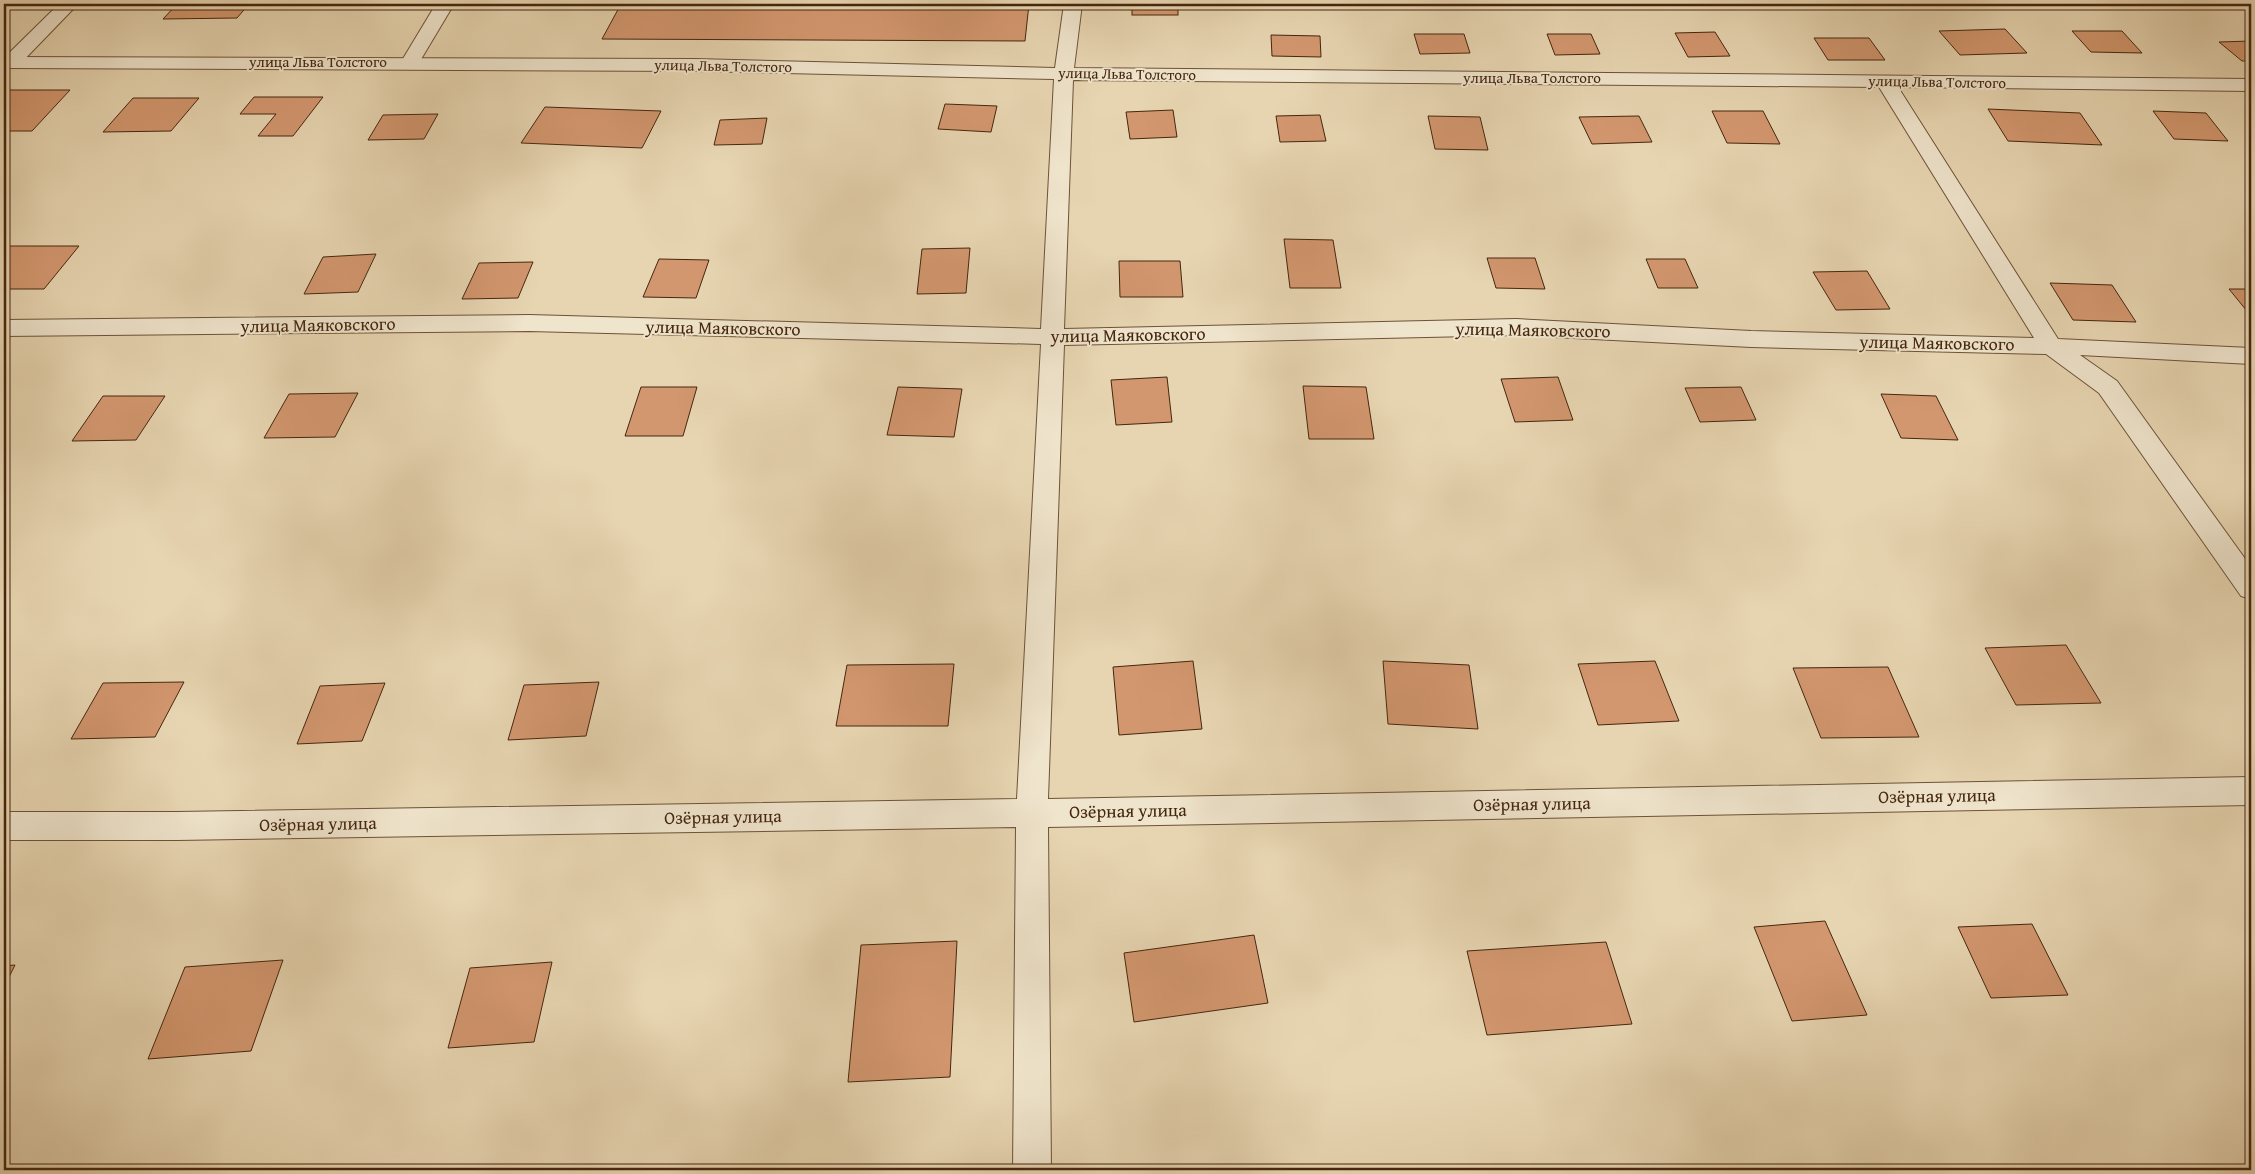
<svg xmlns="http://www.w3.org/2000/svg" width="2255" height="1174" font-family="'Gentium Book Plus',serif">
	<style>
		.building { fill: #d3976f; stroke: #45260e }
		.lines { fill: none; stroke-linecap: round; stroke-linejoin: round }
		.lane-casing { stroke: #6e5237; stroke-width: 2 }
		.street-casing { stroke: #6e5237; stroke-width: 2 }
		.lane { fill: #efe4cc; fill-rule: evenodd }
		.street { fill: #efe4cc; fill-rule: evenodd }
		.labels { text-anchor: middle; stroke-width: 4; stroke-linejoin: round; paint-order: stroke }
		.far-street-label { font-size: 15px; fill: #45260e; stroke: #efe4cc }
		.street-label { font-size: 18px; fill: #45260e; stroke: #efe4cc }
	</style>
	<rect width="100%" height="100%" fill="#e7d5b1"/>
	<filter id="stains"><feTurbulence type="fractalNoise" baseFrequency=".004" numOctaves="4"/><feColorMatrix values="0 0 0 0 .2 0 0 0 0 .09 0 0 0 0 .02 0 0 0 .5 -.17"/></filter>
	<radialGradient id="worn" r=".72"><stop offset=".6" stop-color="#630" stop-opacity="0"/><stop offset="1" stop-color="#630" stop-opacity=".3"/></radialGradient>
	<!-- building -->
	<g class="building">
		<path d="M177 4H249L237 18 163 19Z"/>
		<path d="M621 4H1029L1025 41 602 39Z"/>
		<rect x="1132" y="4" width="46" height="11"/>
		<path d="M2005 29 2027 53 1960 55 1939 31Z"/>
		<path d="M2072 31H2122L2142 53 2091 52Z"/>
		<path d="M1715 32 1730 56 1688 57 1675 33Z"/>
		<path d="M1414 34H1464L1470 53 1420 54Z"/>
		<path d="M1547 34H1591L1600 54 1555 55Z"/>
		<path d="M1271 35 1320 36 1321 57 1272 56Z"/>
		<path d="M1814 38H1869L1885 60H1828Z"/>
		<path d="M2251 41V61H2242L2219 42Z"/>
		<path d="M8 90H70L32 131H4V95Z"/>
		<path d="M254 97H323L293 136H258L276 114H240Z"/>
		<path d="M133 98H199L171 131 103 132Z"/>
		<path d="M945 104 997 106 991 132 938 129Z"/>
		<path d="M545 107 661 111 642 148 521 143Z"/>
		<path d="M1988 109 2080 113 2102 145 2008 141Z"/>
		<path d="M1173 110 1177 137 1130 139 1126 112Z"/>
		<path d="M1712 111H1763L1780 144 1727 143Z"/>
		<path d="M2153 111 2206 113 2228 141 2174 139Z"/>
		<path d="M438 114 424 139 368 140 383 115Z"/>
		<path d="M1320 115 1326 141 1280 142 1276 116Z"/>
		<path d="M1428 116 1480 117 1488 150 1435 149Z"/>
		<path d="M1639 116 1652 142 1592 144 1579 117Z"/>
		<path d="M767 118 762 144 714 145 720 120Z"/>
		<path d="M1284 239 1333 240 1341 288H1290Z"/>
		<path d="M4 246H79L44 289H4Z"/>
		<path d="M970 248 966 293 917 294 922 249Z"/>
		<path d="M376 254 358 292 304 294 323 257Z"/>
		<path d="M1487 258H1535L1545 289 1496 288Z"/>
		<path d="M659 259 709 260 696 298 643 297Z"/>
		<path d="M1646 259H1685L1698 288H1658Z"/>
		<path d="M1119 261H1180L1183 297H1120Z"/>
		<path d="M533 262 518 298 462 299 479 263Z"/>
		<path d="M1867 271 1890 309 1836 310 1813 272Z"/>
		<path d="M2050 283 2112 285 2136 322 2073 320Z"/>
		<path d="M2229 289H2251V316Z"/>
		<path d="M1167 377 1172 422 1116 425 1111 380Z"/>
		<path d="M1558 377 1573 420 1515 422 1501 379Z"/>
		<path d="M1303 386 1366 387 1374 439H1309Z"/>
		<path d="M641 387H697L683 436H625Z"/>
		<path d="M898 387 962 389 954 437 887 435Z"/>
		<path d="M1741 387 1756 420 1700 422 1685 388Z"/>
		<path d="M358 393 335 437 264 438 289 394Z"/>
		<path d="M1881 394 1936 396 1958 440 1901 438Z"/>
		<path d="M103 396H165L136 440 72 441Z"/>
		<path d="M2066 645 2101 703 2016 705 1985 648Z"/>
		<path d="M1193 661 1202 729 1119 735 1113 667Z"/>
		<path d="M1383 661 1469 665 1478 729 1388 724Z"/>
		<path d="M1655 661 1679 721 1598 725 1578 664Z"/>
		<path d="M954 664 948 726H836L847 665Z"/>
		<path d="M1888 667 1919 737 1821 738 1793 668Z"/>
		<path d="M184 682 155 737 71 739 103 683Z"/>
		<path d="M599 682 586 736 508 740 524 685Z"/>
		<path d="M385 683 362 741 297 744 320 686Z"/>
		<path d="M1825 921 1867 1015 1792 1021 1754 927Z"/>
		<path d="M2032 924 2068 995 1991 998 1958 927Z"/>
		<path d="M1254 935 1268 1003 1134 1022 1124 953Z"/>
		<path d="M957 941 950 1077 848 1082 861 945Z"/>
		<path d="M1606 942 1632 1024 1487 1035 1467 951Z"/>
		<path d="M283 960 251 1051 148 1059 185 967Z"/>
		<path d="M552 962 534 1042 448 1048 470 968Z"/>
		<path d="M15 965 4 987V966Z"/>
	</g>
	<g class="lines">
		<!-- lane casing -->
		<g class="lane-casing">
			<g id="lane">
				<path d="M59 4H78L18 66 11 68 4 66V58Z"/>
				<path d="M436 4H454L417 66 410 68 403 66 401 62Z"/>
			</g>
		</g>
		<!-- street casing -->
		<g class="street-casing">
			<path id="street" d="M1064 4H1082L1074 68 2251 79V91L1898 87 2058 339 2251 348V364L2080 355 2117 381 2251 567V599L2241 596 2099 393 2046 354 1751 347 1516 335 1064 345 1048 799 2251 777V805L1048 827 1051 1170H1013L1016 827 177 840H4V812H177L1017 799 1041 344 529 331 4 336V320L529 315 1041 329 1054 79 695 71 4 68V57L695 59 1055 68ZM1073 80 1879 87 2034 338 1751 331 1516 319 1064 329Z"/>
		</g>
		<!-- lane -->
		<use href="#lane" class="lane"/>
		<!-- street -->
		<use href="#street" class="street"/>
	</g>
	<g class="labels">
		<!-- far-street labels -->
		<g class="far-street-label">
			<text x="318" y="67">улица Льва Толстого</text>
			<text transform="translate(723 66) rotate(1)" y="5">улица Льва Толстого</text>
			<text transform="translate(1127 74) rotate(1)" y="5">улица Льва Толстого</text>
			<text x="1532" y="83">улица Льва Толстого</text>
			<text transform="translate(1937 82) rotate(1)" y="5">улица Льва Толстого</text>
		</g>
		<!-- street labels -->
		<g class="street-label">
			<text transform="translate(318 325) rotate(-1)" y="6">улица Маяковского</text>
			<text transform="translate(723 328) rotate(1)" y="6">улица Маяковского</text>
			<text transform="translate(1533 330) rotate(1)" y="6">улица Маяковского</text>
			<text transform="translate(1128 335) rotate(-1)" y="6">улица Маяковского</text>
			<text transform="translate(1937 343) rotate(1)" y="6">улица Маяковского</text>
			<text transform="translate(1937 796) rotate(-1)" y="6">Озёрная улица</text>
			<text transform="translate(1532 804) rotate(-1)" y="6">Озёрная улица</text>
			<text transform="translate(1128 811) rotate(-1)" y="6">Озёрная улица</text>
			<text transform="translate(723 817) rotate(-1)" y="6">Озёрная улица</text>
			<text transform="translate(318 824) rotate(-1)" y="6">Озёрная улица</text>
		</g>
	</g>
	<!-- margin -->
	<rect width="2255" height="1174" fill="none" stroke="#e7d5b1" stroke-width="20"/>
	<rect x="5" y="5" width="2245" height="1164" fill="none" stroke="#45260e" stroke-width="2.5"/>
	<rect x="10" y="10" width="2235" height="1154" fill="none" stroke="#45260e"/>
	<rect width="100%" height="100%" filter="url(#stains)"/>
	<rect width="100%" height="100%" fill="url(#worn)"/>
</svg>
